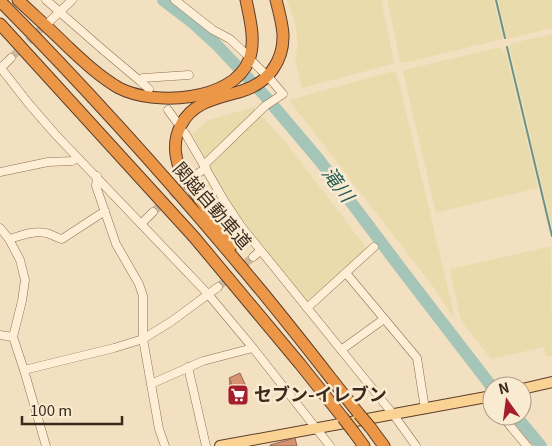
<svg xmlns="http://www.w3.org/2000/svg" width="552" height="446" font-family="Georgia,'Noto Sans JP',serif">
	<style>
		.farmland { fill: #eadbad }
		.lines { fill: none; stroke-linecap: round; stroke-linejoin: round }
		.stream { stroke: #699486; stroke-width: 2 }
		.river { stroke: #a4c5b8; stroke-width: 12 }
		.minor-tunnel { stroke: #cebb9f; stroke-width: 8; stroke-dasharray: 8 4; stroke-linecap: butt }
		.minor-casing { stroke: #8f7056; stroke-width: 9 }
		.major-casing { stroke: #5c3e2b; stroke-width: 12 }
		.highway-casing { stroke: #5c3e2b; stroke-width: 13 }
		.minor { stroke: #fdeed5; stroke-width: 8 }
		.major { stroke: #fad294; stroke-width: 10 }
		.highway { stroke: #ec9747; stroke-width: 11 }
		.highway-bridge-casing { stroke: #5c3e2b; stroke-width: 13; stroke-linecap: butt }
		.highway-bridge { stroke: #ec9747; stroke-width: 11 }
		.wall { fill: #b77e62 }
		.shaded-wall { fill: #956750 }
		.building { fill: #d59372; stroke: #956750 }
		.labels { text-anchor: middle; stroke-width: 5; stroke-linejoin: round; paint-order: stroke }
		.street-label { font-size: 18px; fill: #3c291c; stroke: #f9ebd1 }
		.poi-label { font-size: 18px; font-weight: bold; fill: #3c291c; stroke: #f9ebd1; text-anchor: start }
		.water-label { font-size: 19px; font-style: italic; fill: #295e56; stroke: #f9ebd1 }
	</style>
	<rect width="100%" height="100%" fill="#f3e0c0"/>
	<!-- farmland -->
	<g class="farmland">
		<path d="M287 0H381L394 61 393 64 302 88 295 59 298 44 295 24Z"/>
		<path d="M387 0H493L503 39 404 63 400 61Z"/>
		<path d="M498 0H552V28L507 39Z"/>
		<path d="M552 34V228L509 44Z"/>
		<path d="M501 47 502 51 505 50 538 188 436 213 403 72 404 70Z"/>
		<path d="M394 71 397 74 454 314 452 316 435 289 289 100Z"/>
		<path d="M254 107 287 144 368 250 308 302 227 200 192 134 208 120Z"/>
		<path d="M551 246 552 356 546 357 544 347 491 359 461 321 450 271 451 269Z"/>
	</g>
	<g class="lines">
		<!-- stream -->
		<g class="stream">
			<path d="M496 0 505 38"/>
			<path d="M507 47 552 236"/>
		</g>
		<!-- river -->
		<g class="river">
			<path d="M163 0 193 23 216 44 265 96 320 161 405 274 492 387"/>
			<path d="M516 416 541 446"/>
		</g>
		<!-- minor-tunnel -->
		<g class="minor-tunnel">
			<path d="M11 58 47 23"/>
			<path d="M153 212 190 180"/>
			<path d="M218 287 253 257"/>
		</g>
		<!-- minor casing -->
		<g class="minor-casing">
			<g id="minor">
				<path d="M46 0 102 49 140 81 149 89"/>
				<path d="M175 0 213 30 230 39 246 54"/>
				<path d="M49 22 72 0"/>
				<path d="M253 62 263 72"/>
				<path d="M0 67 29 104 56 135 208 294 253 348 330 446"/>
				<path d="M0 69 11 58"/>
				<path d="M140 81 143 78 189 75"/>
				<path d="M168 110 176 121"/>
				<path d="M185 133 225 202 241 226 393 414 416 446"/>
				<path d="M204 165 265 106 283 94 271 80"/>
				<path d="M0 172 48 162 72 161 77 158"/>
				<path d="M97 176 96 186 116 244 139 284 143 296V339L159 429 165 446"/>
				<path d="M191 178 206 168"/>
				<path d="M141 224 153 212"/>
				<path d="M0 228 9 239 20 260 25 280 22 301 13 337 24 370 46 446"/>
				<path d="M9 239C20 236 34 230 46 233 52 234 56 238 62 239L105 211"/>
				<path d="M253 257 260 251"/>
				<path d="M346 273 417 358 425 409"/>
				<path d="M307 308 374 247"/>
				<path d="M0 335 13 337"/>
				<path d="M341 350 384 319"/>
				<path d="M188 367 206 446"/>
				<path d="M24 370 114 348 143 339 172 321 218 287"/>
				<path d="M151 384 203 361 253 348"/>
				<path d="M502 416 527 446"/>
			</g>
		</g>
		<!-- major casing -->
		<g class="major-casing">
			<g id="major">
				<path d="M522 389 552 382"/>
				<path d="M220 446 492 396"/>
			</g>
		</g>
		<!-- highway casing -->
		<g class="highway-casing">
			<g id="highway">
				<path d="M18 0C35 16 52 31 68 47 84 62 100 77 119 88 153 106 233 102 249 60 256 41 250 19 246 0"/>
				<path d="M0 1C90 92 176 188 258 287 292 328 325 371 359 414"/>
				<path d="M0 24 194 237 300 364 343 418"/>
				<path d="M231 246 180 170C174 154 173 140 181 125 193 101 219 98 242 91 268 83 284 61 283 34 282 22 279 11 276 0"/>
				<path d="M370 427 384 446"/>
				<path d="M353 431 364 446"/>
			</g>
		</g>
		<!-- minor -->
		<use href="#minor" class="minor"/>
		<!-- major -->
		<use href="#major" class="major"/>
		<!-- highway -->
		<use href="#highway" class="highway"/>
		<!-- highway-bridge casing -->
		<g class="highway-bridge-casing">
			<g id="highway-bridge">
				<path d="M359 414 370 427"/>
				<path d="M343 418 353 431"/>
			</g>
		</g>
		<!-- highway-bridge -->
		<use href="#highway-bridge" class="highway-bridge"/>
	</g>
	<!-- wall -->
	<path class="wall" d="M229 378 248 401 237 406 229 388Z"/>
	<!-- shaded-wall -->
	<path class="shaded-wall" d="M248 391V401L237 406V396Z"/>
	<!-- building -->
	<g class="building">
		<path d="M240 373 248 391 237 396 229 378Z"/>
		<path d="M295 438 297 446H270V445Z"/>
	</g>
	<!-- icons -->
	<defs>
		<g id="supermarket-square" transform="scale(1.125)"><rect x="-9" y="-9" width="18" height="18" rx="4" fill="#a51f2a" stroke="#f9ebd1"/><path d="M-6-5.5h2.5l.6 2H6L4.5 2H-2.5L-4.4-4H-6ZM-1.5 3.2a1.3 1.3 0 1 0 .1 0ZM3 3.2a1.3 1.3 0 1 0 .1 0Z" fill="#fff"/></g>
	</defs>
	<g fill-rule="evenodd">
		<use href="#supermarket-square" x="238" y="395"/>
	</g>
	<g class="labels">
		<!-- street labels -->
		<g class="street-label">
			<text transform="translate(212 206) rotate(49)" y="6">関越自動車道</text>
		</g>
		<!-- poi labels -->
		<g class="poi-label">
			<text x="254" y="401">セブン-イレブン</text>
		</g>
		<!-- water labels -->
		<g class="water-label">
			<text transform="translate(338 184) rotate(53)" y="7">滝川</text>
		</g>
	</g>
	<!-- north arrow -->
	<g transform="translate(507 401) rotate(346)"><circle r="24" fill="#f9ebd1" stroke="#ad9d89"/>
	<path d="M0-4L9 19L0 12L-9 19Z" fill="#a51f2a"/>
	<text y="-8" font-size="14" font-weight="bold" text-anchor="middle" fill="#3c291c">N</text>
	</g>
	<!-- scale -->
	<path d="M22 416v8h100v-8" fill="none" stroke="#3c291c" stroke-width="2.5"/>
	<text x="30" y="416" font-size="15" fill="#3c291c" stroke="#f9ebd1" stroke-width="4" paint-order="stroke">100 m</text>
</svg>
